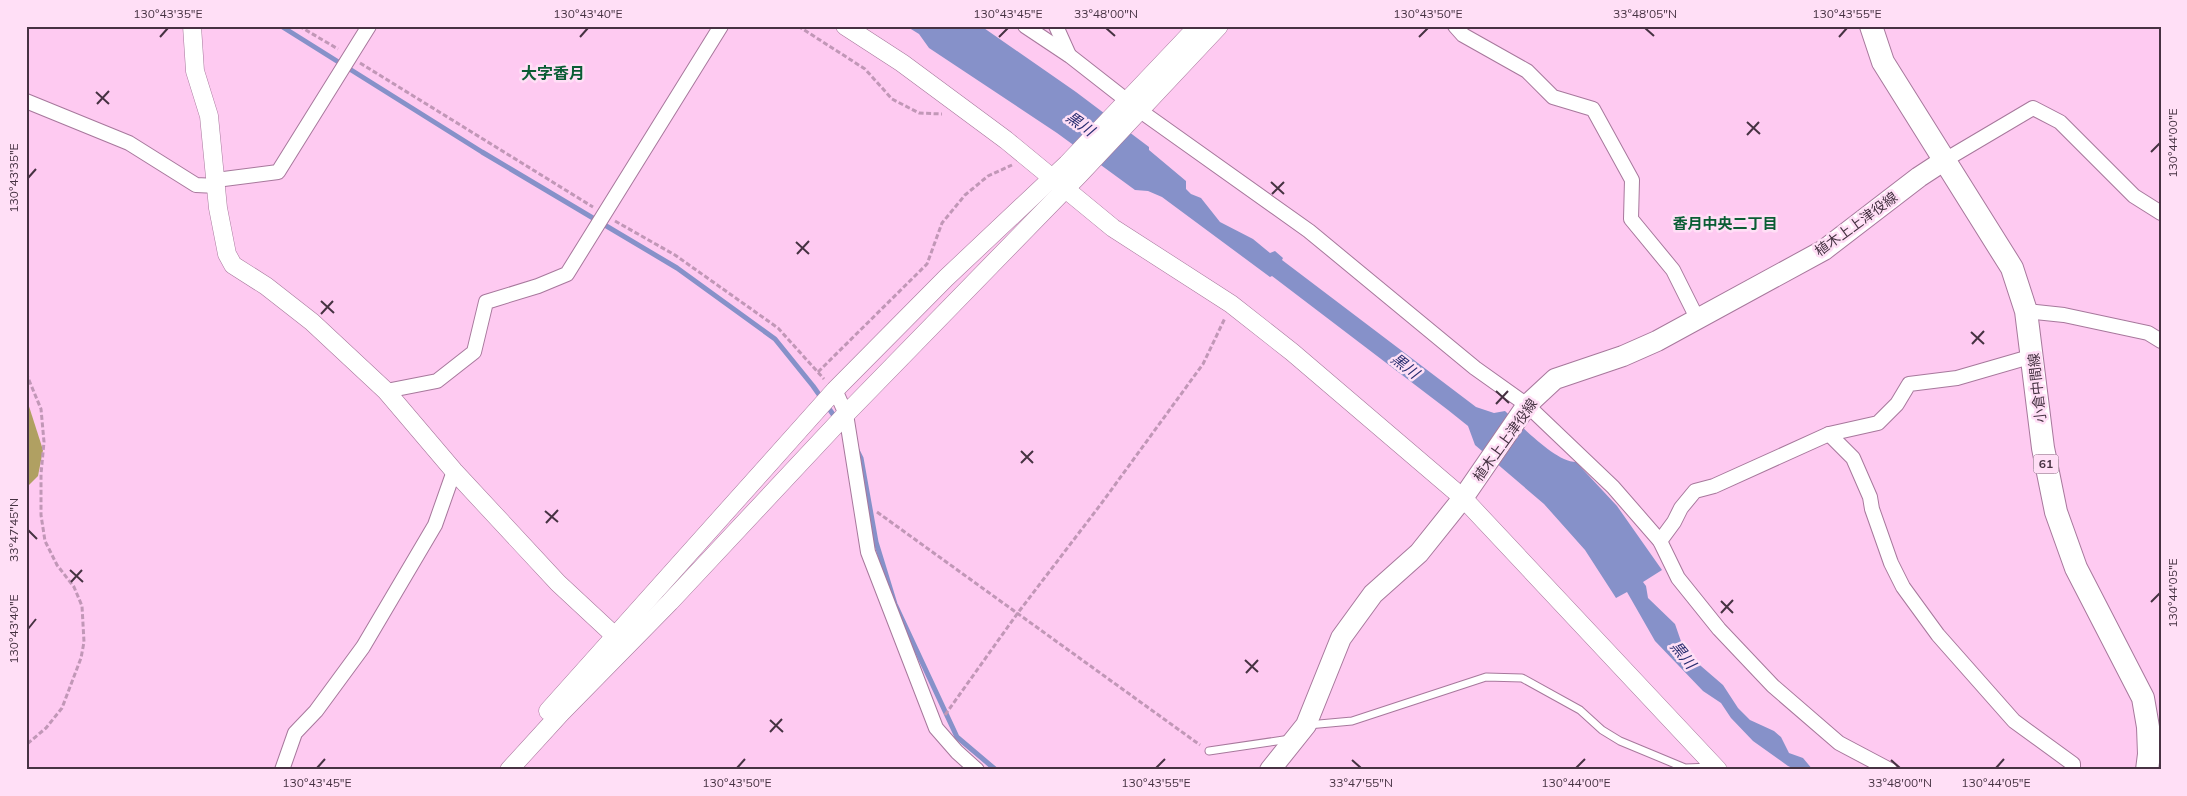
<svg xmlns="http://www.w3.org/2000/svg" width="2187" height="796" font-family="Mulish,'Noto Sans JP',sans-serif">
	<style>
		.forest { fill: #b0a062 }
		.water { fill: #8691c9 }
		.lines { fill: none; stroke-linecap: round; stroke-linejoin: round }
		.stream { stroke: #8691c9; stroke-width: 5 }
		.service-casing { stroke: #a7789c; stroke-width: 9 }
		.minor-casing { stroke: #a7789c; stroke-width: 16 }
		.tertiary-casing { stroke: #a7789c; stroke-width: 19 }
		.secondary-casing { stroke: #a7789c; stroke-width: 22 }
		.primary-casing { stroke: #a7789c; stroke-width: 24 }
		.path { stroke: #c197b7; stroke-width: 3; stroke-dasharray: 5 2.5; stroke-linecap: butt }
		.service { stroke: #fff; stroke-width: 7 }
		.minor { stroke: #fff; stroke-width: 14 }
		.tertiary { stroke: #fff; stroke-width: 18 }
		.secondary { stroke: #fff; stroke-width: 20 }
		.primary { stroke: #fff; stroke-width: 22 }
		.ticks { fill: none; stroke: #463242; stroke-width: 2 }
		.labels { text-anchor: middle; stroke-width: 5; stroke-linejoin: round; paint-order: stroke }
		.shield { fill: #ffdff6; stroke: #7e6678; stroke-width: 1 }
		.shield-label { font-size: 12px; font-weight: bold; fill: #463242 }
		.street-label { font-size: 14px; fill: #463242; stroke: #ffdff6 }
		.water-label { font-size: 15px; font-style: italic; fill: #282d70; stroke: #ffdff6 }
		.neighbourhood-label { font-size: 15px; font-weight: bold; fill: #0a5d34; stroke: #ffdff6 }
		.quarter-label { font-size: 16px; font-weight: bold; fill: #0a5d34; stroke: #ffdff6 }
		.neatline { fill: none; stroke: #463242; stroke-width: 2 }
		.ticks-label { font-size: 12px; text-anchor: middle; fill: #463242 }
	</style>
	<rect width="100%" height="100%" fill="#fecaf1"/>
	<!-- forest -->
	<path class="forest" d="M26 397 43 450 38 476 26 488Z"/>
	<!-- water -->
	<path class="water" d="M906 26H981L1076 92 1149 147V150L1186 181V189L1191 194 1201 198 1220 222 1253 239 1270 253 1275 251 1283 258 1282 260 1476 407 1494 413 1505 411C1521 425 1555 462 1576 462L1617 506 1662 570 1643 582 1646 586 1648 598 1675 624 1684 650 1694 660 1723 685 1738 708 1750 720 1774 731 1781 737 1789 753 1803 758 1813 770H1797L1788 766 1753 741 1731 718 1721 703 1703 691 1655 641 1627 592 1616 598 1585 550 1544 504 1475 445 1468 426 1448 410 1272 276 1270 277 1162 197 1148 191 1135 190 1057 133 929 48 919 34Z"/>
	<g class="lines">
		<!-- stream -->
		<g class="stream">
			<path d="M281 26 482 152 677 268 775 339 813 386 837 420"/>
			<path d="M857 450 861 458 876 542 895 604 957 737 996 770"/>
		</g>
		<!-- service casing -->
		<g class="service-casing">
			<g id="service">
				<path d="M1308 725 1352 721 1486 677 1522 678 1580 710 1602 730 1620 741 1685 768 1713 767"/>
				<path d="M1209 751 1290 739"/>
			</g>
		</g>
		<!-- minor casing -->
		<g class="minor-casing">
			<g id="minor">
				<path d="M1025 26 1070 56 1139 110 1309 231 1475 368 1527 405 1613 487 1660 541 1678 578 1719 629 1773 686 1839 743 1890 770"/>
				<path d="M1056 26 1069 55"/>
				<path d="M1455 26 1463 35 1527 71 1553 97 1593 109 1632 180 1631 219 1673 270 1697 318"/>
				<path d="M26 101 129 143 196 185 217 186"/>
				<path d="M1945 160 2033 108 2060 122 2134 196 2161 213"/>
				<path d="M216 180 278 172 369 26"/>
				<path d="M2026 311 2064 315 2148 333 2161 341"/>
				<path d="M835 390 846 414 868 552 936 728 957 752 977 770"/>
				<path d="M386 391 437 381 474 352 486 302 538 286 567 274 721 26"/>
				<path d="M1829 434 1853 458 1870 497 1872 509 1891 563 1903 587 1938 635 2014 721 2073 764V770"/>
				<path d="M1660 541 1674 522 1681 508 1695 491 1714 486 1829 434 1878 423 1897 404 1909 384 1957 378 2033 356"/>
				<path d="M282 770 295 733 316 711 363 647 435 525 454 471"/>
			</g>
		</g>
		<!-- tertiary casing -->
		<g class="tertiary-casing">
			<g id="tertiary">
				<path d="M192 26 195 71 209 116 218 208 227 254 233 265 266 286 312 322 386 391 454 471 558 583 615 636"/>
				<path d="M845 26 902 63 1006 140 1113 228 1231 304 1292 352 1463 498 1718 770"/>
				<path d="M548 711 835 390 946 278 1067 164 1198 26"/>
				<path d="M509 770 561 713 670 602 846 414 1079 175 1219 26"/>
			</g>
		</g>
		<!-- secondary casing -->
		<g class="secondary-casing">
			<path id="secondary" d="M1270 770 1306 725 1341 638 1373 594 1419 553 1463 498 1527 405 1555 379 1623 356 1657 341 1824 250 1919 177 1945 160"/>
		</g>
		<!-- primary casing -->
		<g class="primary-casing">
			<path id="primary" d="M1871 26 1883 62 2012 268 2026 311 2043 448 2056 512 2076 568 2143 698 2148 727 2149 754 2147 770"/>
		</g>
		<!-- path -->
		<g class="path">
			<path d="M299 26 338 49"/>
			<path d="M798 26 865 69 892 99 919 113 942 114"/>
			<path d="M360 63 593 207"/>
			<path d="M615 221 675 255 778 328 824 379"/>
			<path d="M818 372 927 264 942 223 965 195 988 176 1012 165"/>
			<path d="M26 373 41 409 44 442 41 474V515L45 541 57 565 74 587 82 606 84 642 81 658 62 708 46 728 26 745"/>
			<path d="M877 512 1200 745"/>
			<path d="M945 715 1017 614 1101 504 1203 364 1225 318"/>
		</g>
		<!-- service -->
		<use href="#service" class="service"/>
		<!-- minor -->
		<use href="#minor" class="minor"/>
		<!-- tertiary -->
		<use href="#tertiary" class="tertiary"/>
		<!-- secondary -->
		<use href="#secondary" class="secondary"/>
		<!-- primary -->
		<use href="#primary" class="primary"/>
	</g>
	<!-- ticks -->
	<path class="ticks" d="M1106 28 1115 36M1645 28 1654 36M160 37 168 28M580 37 588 28M999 37 1008 28M1419 37 1428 28M1839 37 1847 28M96 92 109 104M97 104 109 91M1747 122 1760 134M1747 135 1759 122M2151 152 2160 143M28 178 36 169M1271 182 1284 194M1272 194 1284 182M796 242 809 254M797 254 809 241M321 301 334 313M321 314 333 301M1971 332 1984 344M1972 344 1984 331M1496 391 1509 403M1496 404 1508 391M1021 451 1033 463M1021 463 1033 451M545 511 558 522M546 523 558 510M28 530 37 539M70 570 83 582M71 582 82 570M1721 601 1733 613M2151 602 2160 593M1721 613 1733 600M28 629 36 619M1245 660 1258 672M1246 673 1258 660M770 720 783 732M770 732 782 719M1352 760 1361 768M1891 760 1900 768M317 768 325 759M737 768 745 759M1156 768 1165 759M1576 768 1585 759M1996 768 2004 759"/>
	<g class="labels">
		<!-- shield labels -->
		<rect class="shield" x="2033.5" y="454.5" width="25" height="19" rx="4"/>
		<g class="shield-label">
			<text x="2046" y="468">61</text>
		</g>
		<!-- street labels -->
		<g class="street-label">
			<text transform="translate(1856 224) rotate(-36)" y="5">植木上上津役線</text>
			<text transform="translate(2037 388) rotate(-96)" y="5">小倉中間線</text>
			<text transform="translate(1505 440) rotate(-54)" y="5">植木上上津役線</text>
		</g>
		<!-- water labels -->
		<g class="water-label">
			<text transform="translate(1080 124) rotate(35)" y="5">黒川</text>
			<text transform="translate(1405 366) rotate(38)" y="5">黒川</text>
			<text transform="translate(1683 655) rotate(51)" y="5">黒川</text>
		</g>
		<!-- neighbourhood labels -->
		<g class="neighbourhood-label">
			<text x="1725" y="229">香月中央二丁目</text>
		</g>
		<!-- quarter labels -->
		<g class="quarter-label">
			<text x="553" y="79">大字香月</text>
		</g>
	</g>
	<!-- border -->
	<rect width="2187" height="796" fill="none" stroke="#ffdff6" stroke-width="55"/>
	<rect x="28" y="28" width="2132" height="740" class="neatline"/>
	<g class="ticks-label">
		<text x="168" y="18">130°43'35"E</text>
		<text x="588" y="18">130°43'40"E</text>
		<text x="1008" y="18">130°43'45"E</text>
		<text x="1106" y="18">33°48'00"N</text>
		<text x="1428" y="18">130°43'50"E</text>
		<text x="1645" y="18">33°48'05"N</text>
		<text x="1847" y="18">130°43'55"E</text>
		<text transform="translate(2173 143) rotate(-90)" y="4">130°44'00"E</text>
		<text transform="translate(14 178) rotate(-90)" y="4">130°43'35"E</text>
		<text transform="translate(14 530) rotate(-90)" y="4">33°47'45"N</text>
		<text transform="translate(2173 593) rotate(-90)" y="4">130°44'05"E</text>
		<text transform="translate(14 629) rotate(-90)" y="4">130°43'40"E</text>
		<text x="317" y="787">130°43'45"E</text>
		<text x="737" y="787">130°43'50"E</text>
		<text x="1156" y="787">130°43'55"E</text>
		<text x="1361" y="787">33°47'55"N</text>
		<text x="1576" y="787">130°44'00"E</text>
		<text x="1900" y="787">33°48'00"N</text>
		<text x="1996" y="787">130°44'05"E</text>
	</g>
</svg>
